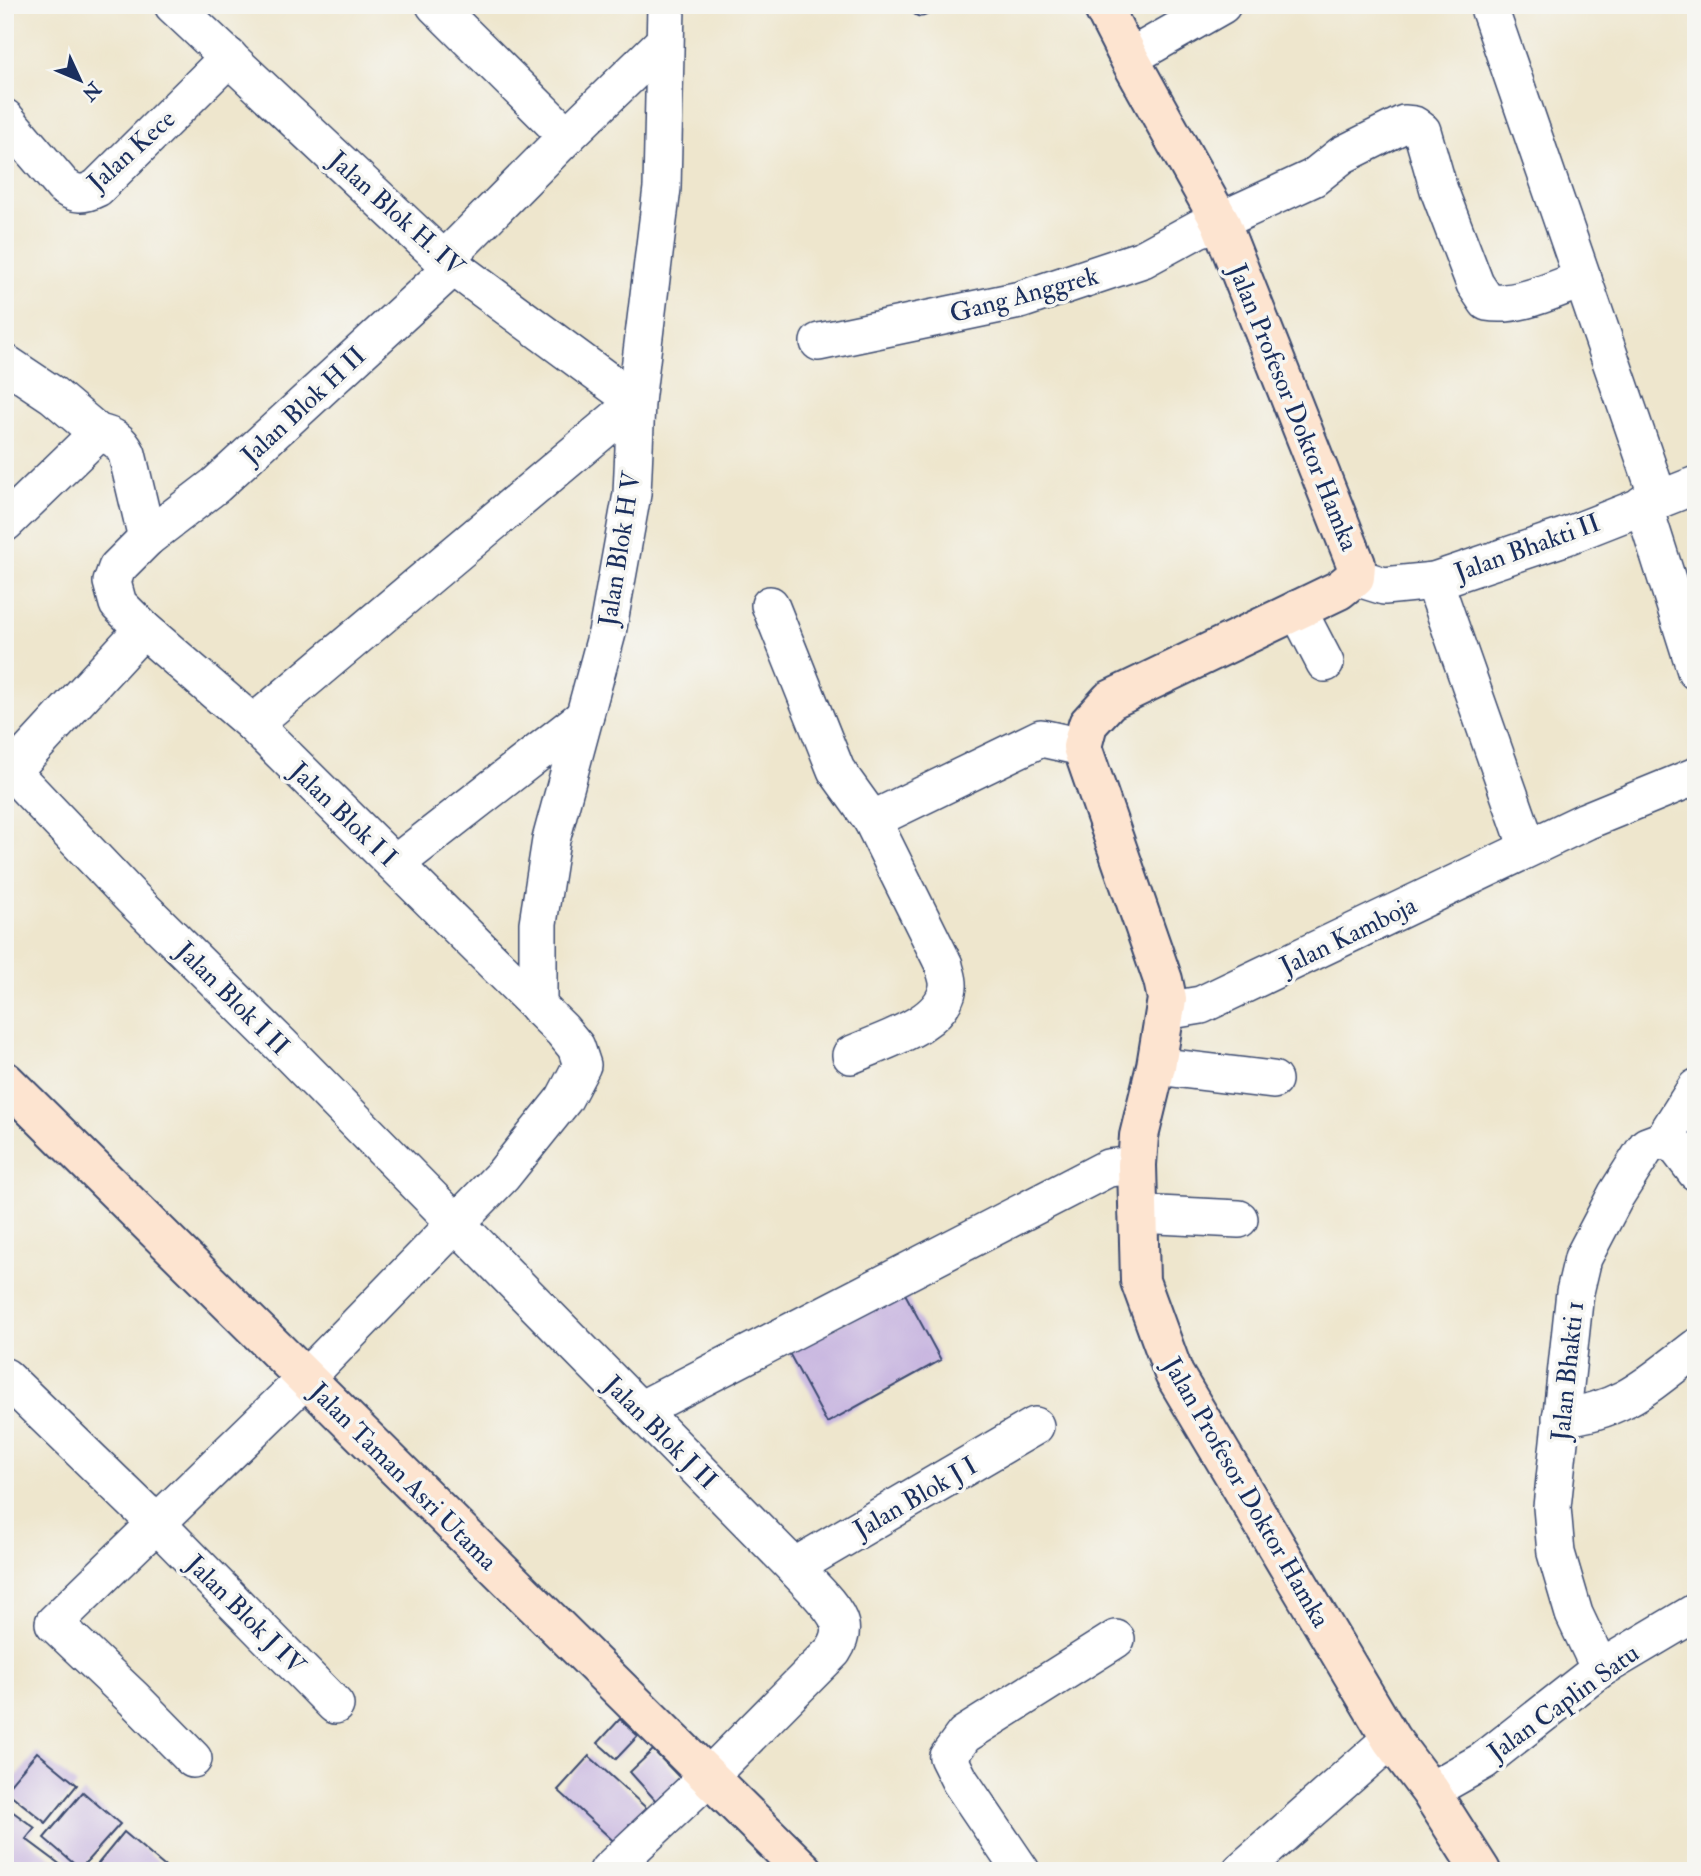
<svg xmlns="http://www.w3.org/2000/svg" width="1701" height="1876" font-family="'IM FELL Double Pica',serif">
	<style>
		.building { fill: #c6b3df }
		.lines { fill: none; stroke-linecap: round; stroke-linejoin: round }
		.lane-casing { stroke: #3b4a6f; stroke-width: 23 }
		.street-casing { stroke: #3b4a6f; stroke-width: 40 }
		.secondary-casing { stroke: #3b4a6f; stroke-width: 42 }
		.lane { stroke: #fff; stroke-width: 19 }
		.street { stroke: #fff; stroke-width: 37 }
		.secondary { stroke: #fde4d0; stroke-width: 38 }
		.labels { text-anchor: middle; stroke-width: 7; stroke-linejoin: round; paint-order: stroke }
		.street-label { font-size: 26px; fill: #1b2f5e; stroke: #f6f6f2 }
	</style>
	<rect width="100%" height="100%" fill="#f6f6f2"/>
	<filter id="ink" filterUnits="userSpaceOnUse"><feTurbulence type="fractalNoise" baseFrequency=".0143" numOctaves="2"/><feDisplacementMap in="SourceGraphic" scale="14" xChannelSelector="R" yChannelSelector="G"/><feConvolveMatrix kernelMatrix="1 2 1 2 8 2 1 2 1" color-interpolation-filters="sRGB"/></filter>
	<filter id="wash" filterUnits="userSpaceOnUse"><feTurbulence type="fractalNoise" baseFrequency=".00686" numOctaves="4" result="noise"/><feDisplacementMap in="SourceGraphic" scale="28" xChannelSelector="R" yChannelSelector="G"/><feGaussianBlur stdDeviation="1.57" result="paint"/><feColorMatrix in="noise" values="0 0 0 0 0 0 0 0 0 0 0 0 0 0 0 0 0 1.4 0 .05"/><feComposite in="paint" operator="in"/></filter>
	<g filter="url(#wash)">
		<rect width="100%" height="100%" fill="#eee6cd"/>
		<g id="blocks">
			<!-- building -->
			<g class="building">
				<path d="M903 1290 941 1360 827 1423 789 1353Z"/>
				<path d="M620 1719 638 1736 616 1759 598 1743Z"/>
				<path d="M653 1750 680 1778 656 1801 630 1772Z"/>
				<path d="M37 1752 77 1785 46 1823 5 1790Z"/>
				<path d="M589 1756 653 1814 621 1848 558 1790Z"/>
				<path d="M83 1792 120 1824 80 1869 44 1838Z"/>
				<path d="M5 1806 35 1828 26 1839 69 1871H5Z"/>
				<path d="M124 1832 170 1871H92Z"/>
			</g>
		</g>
	</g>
	<g filter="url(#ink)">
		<use href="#blocks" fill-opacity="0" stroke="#3b4a6f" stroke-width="2"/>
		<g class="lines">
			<!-- lane casing -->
			<g class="lane-casing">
				<path id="lane" d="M921 6 923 5"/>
			</g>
			<!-- street casing -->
			<g class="street-casing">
				<g id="street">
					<path d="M173 5 444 260 636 402 253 724"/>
					<path d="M435 5 567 136"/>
					<path d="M1488 5 1659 500"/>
					<path d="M1129 58 1222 5"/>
					<path d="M5 118 63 186C76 195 83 195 97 188L229 57"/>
					<path d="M444 260 567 136 664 42"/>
					<path d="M819 342 1020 300 1143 259 1198 229 1220 221 1313 178 1342 155 1404 124 1414 125 1422 131 1439 190 1475 284 1487 302C1518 308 1554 289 1583 279"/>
					<path d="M5 363 53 395 98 433"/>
					<path d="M1643 504 1696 671"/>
					<path d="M5 523 98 433C113 436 120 440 127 454L147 538"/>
					<path d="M1355 577 1384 586 1434 581 1564 537 1696 485"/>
					<path d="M1434 581 1528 848"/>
					<path d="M770 605 836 770 872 820 1041 738 1082 747"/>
					<path d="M1297 609 1325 663"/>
					<path d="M143 629 253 724 562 1030 576 1047 582 1065 564 1099 503 1175 296 1388 54 1623 134 1699 193 1759"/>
					<path d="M12 772 131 897 280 1044 794 1567C806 1581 836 1607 840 1625 842 1634 838 1643 833 1651L708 1777 608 1871"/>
					<path d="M5 779 143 629 118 604 112 582 117 568 147 538 216 485 453 267"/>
					<path d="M395 864 585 716"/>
					<path d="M538 1007V923L551 840 607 633 632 494 636 402 662 188 666 5"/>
					<path d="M1165 1011 1201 1005 1586 821 1696 776"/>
					<path d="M851 1055C882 1041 943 1025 948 987 949 979 945 972 944 965L872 820"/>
					<path d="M1156 1066 1273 1080"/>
					<path d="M1663 1140 1696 1088"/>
					<path d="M1138 1214 1239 1219"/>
					<path d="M5 1377 157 1524 335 1705"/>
					<path d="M640 1410 1108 1168 1137 1165"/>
					<path d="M1561 1417C1622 1412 1650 1383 1696 1348"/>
					<path d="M794 1567 1035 1426"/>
					<path d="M1600 1669 1574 1614 1556 1553 1552 1507 1575 1292 1583 1258 1616 1195 1647 1146 1663 1140 1676 1146 1696 1172"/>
					<path d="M1430 1791 1483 1761 1600 1669 1696 1612"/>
					<path d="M1021 1871 960 1781 948 1757 964 1735 1116 1639"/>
					<path d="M1241 1871 1391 1739"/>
				</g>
			</g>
			<!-- secondary casing -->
			<g class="secondary-casing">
				<g id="secondary">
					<path d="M1102 5 1129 58 1220 221 1356 564 1355 577 1339 590 1110 700 1088 724 1082 747 1163 980 1167 999 1156 1066 1139 1136 1137 1165 1140 1281 1174 1374 1391 1739 1430 1791 1481 1871"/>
					<path d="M5 1081 804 1871"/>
				</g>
			</g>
			<!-- lane -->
			<use href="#lane" class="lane"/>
			<!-- street -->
			<use href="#street" class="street"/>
			<!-- secondary -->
			<use href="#secondary" class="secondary"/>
		</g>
	</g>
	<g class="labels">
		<!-- street labels -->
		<g class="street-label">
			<text transform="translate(131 150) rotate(-42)" y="9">Jalan Kece</text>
			<text transform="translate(397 213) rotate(42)" y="9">Jalan Blok H. IV</text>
			<text transform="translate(1024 294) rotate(-15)" y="9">Gang Anggrek</text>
			<text transform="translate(303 405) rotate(-43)" y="9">Jalan Blok H II</text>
			<text transform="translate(1294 407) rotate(68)" y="9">Jalan Profesor Doktor Hamka</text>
			<text transform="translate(1527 547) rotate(-20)" y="9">Jalan Bhakti II</text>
			<text transform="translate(619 549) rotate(-81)" y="9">Jalan Blok H V</text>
			<text transform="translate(344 814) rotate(44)" y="9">Jalan Blok I I</text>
			<text transform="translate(1348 935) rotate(-26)" y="9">Jalan Kamboja</text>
			<text transform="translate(233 998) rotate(45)" y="9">Jalan Blok I II</text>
			<text transform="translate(1567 1371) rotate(-84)" y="9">Jalan Bhakti 1</text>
			<text transform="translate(661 1432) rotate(45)" y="9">Jalan Blok J II</text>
			<text transform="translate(404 1476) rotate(45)" y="9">Jalan Taman Asri Utama</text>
			<text transform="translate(1247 1492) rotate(60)" y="9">Jalan Profesor Doktor Hamka</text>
			<text transform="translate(915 1497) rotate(-30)" y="9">Jalan Blok J I</text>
			<text transform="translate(246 1614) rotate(45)" y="9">Jalan Blok J IV</text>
			<text transform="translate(1563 1702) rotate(-36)" y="9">Jalan Caplin Satu</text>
		</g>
	</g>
	<!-- margin -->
	<rect width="1701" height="1876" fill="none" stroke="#f6f6f2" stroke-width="28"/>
	<!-- north arrow -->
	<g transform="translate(80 80) rotate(134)" stroke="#f6f6f2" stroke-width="5" paint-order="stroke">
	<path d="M0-5L12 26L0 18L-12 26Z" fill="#1b2f5e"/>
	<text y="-10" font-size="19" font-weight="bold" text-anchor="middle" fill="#1b2f5e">N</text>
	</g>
</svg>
